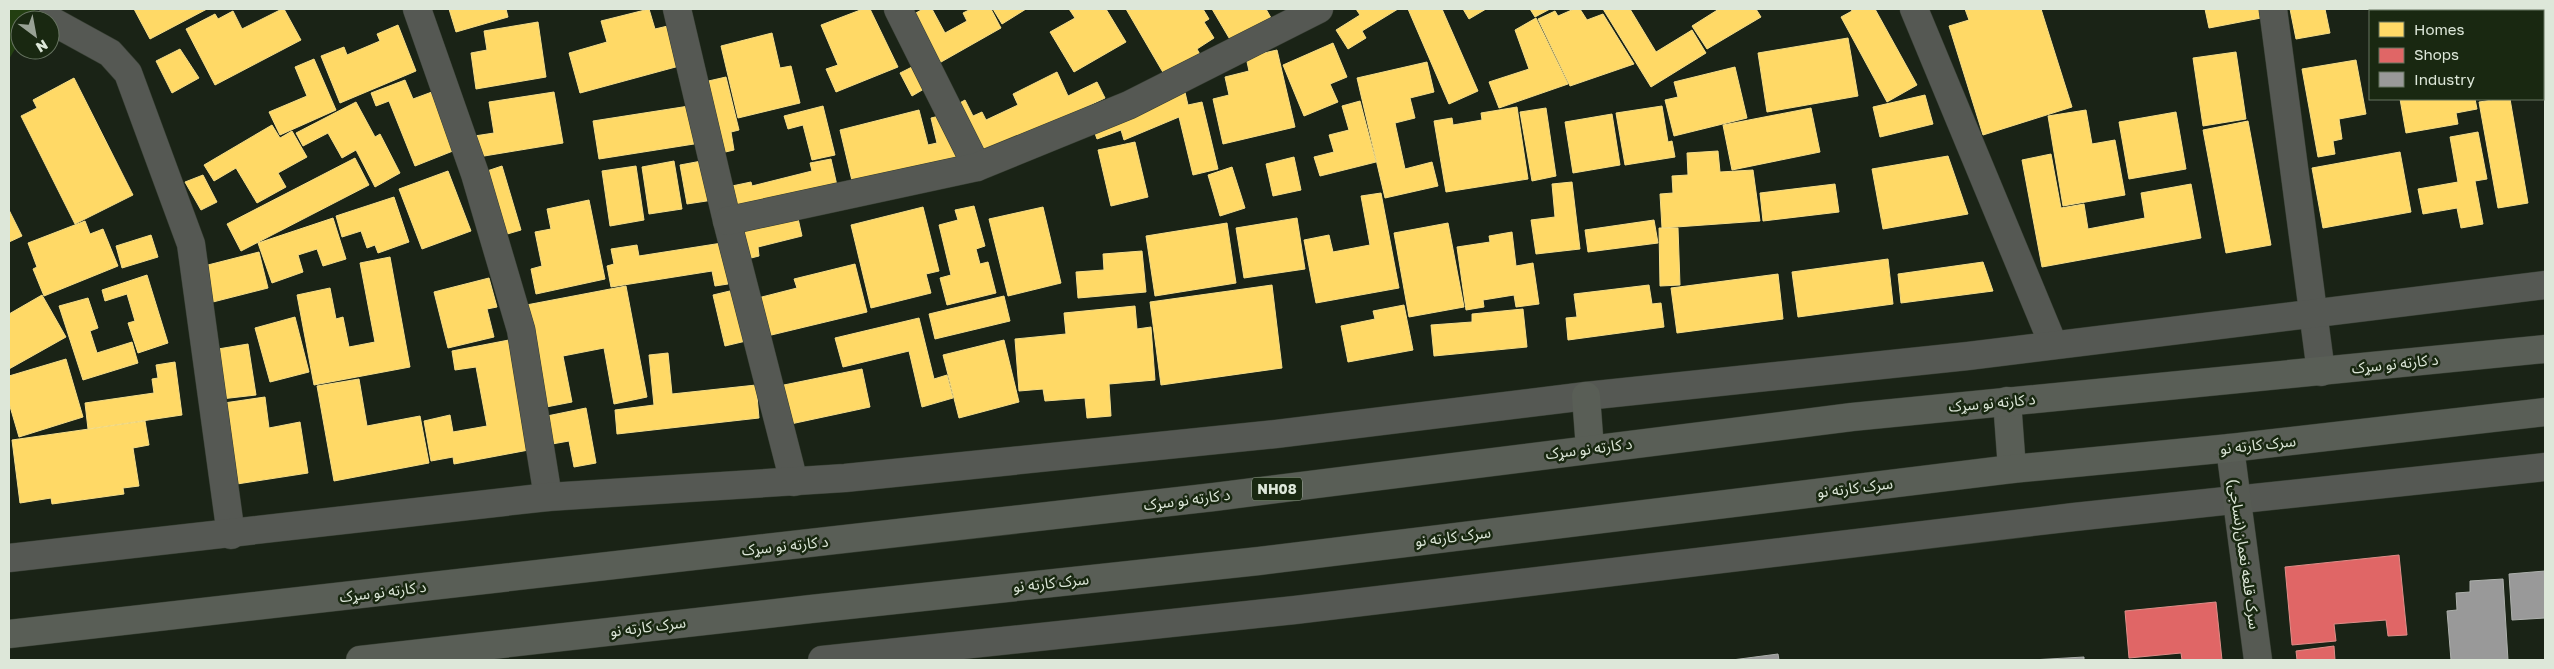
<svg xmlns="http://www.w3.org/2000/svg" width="2554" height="669" font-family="'Golos Text','Noto Sans Arabic',sans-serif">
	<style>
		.green { fill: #233f11 }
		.homes { fill: #ffd966; stroke: #f5dd88 }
		.shops { fill: #e06666; stroke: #df8d88 }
		.industry { fill: #999; stroke: #adb0ac }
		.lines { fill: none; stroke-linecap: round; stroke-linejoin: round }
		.street-casing { stroke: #363e32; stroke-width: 29 }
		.secondary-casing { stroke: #363e32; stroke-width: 29 }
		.highway-casing { stroke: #363e32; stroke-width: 29 }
		.street { stroke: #555853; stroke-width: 28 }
		.secondary { stroke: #565a53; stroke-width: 28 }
		.highway { stroke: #595e56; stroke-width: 28 }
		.labels { text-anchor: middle; stroke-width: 5; stroke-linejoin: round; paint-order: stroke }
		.shield { fill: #192811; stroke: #a2ae9d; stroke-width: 1 }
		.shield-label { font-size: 14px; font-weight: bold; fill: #dde7d9 }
		.street-label { font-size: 15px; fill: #dde7d9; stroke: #192811 }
	</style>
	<rect width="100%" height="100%" fill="#1a2316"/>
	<!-- green -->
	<path class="green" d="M9 9H34L37 14 33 20H20V41L9 59Z"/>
	<!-- homes -->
	<g class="homes">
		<path d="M134 9H207L150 39Z"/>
		<path d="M282 9H284L301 40 215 85 186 29 215 14 218 19 233 11 242 29Z"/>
		<path d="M449 9H506L508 17 456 32Z"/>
		<path d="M649 9 655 29 672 25 683 65 580 93 569 53 607 42 601 21Z"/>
		<path d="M863 9H870L898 67 836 92 826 69 838 65 821 25Z"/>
		<path d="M923 9H932L945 33 967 21 963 13 971 9H991L1001 28 934 66 907 18Z"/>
		<path d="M993 9H1026L1002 24Z"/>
		<path d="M1069 9H1106L1126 42 1074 72 1050 32 1075 18Z"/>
		<path d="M1126 9H1203L1209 19 1204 22 1214 38 1197 49 1203 60 1168 81Z"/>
		<path d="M1212 9H1266L1275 25 1235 48Z"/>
		<path d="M1356 9H1398L1362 31 1366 38 1348 49 1336 30 1360 15Z"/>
		<path d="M1408 9H1442L1478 91 1449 104Z"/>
		<path d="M1463 9H1486L1469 19Z"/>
		<path d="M1530 9H1550L1535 17Z"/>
		<path d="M1574 9H1580L1587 20 1603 14 1634 64 1570 86 1538 19 1555 11 1558 16Z"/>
		<path d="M1603 9H1630L1656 52 1692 30 1706 53 1651 87Z"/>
		<path d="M1719 9H1756L1761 17 1707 49 1692 26Z"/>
		<path d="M1851 9H1875L1917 85 1887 102 1841 17 1852 11Z"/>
		<path d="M1965 9H2041L2072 107 1983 135 1949 26 1969 20Z"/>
		<path d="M2205 9H2259L2261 18 2209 28Z"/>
		<path d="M2290 9H2325L2330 33 2296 39Z"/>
		<rect x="2454" y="9" width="25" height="2"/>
		<path d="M1536 18 1568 84 1499 108 1489 82 1529 69 1515 30Z"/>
		<path d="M538 22 546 77 476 89 471 53 487 50 484 31Z"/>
		<path d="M398 25 416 71 340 103 321 56 344 47 347 55 380 41 377 34Z"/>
		<path d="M772 33 780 68 791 66 800 103 738 118 721 46Z"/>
		<path d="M1848 38 1858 96 1767 112 1758 53Z"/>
		<path d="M1333 43 1347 77 1330 84 1338 102 1304 116 1283 65Z"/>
		<path d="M180 49 199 78 172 93 156 61Z"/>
		<path d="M1277 50 1295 127 1223 144 1213 99 1229 95 1225 77 1249 71 1246 57Z"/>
		<path d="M2236 52 2246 119 2203 126 2193 58Z"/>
		<path d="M314 59 336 110 280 135 269 112 307 96 295 67Z"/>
		<path d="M2356 60 2366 114 2339 119 2342 139 2333 141 2335 154 2318 157 2302 69Z"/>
		<path d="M1427 62 1434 92 1410 98 1415 118 1395 123 1405 169 1432 162 1438 186 1385 198 1357 78Z"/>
		<path d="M918 64 929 86 912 96 900 73Z"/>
		<path d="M1735 67 1747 118 1674 136 1665 100 1678 97 1674 82Z"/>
		<path d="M1057 72 1068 96 1097 82 1105 98 981 157 956 105 965 100 973 116 982 112 986 120 1018 105 1013 94Z"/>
		<path d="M726 77 739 130 731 132 734 150 721 153 704 82Z"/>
		<path d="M74 78 133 195 75 224 21 116 37 108 33 100Z"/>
		<path d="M405 80 413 99 440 89 463 147 415 166 389 101 376 106 371 93Z"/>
		<path d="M1184 88 1188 105 1202 102 1218 169 1193 175 1179 117 1124 140 1121 130 1097 139 1092 125Z"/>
		<path d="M554 92 563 143 472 158 468 137 494 133 489 102Z"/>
		<path d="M1925 95 1933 124 1880 137 1873 107Z"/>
		<path d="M2400 99H2475L2477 109 2456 113 2458 124 2406 133Z"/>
		<path d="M2499 99H2510L2528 203 2498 208 2479 102Z"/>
		<path d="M1360 101 1376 162 1320 176 1314 157 1334 152 1329 135 1349 130 1342 106Z"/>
		<path d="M356 102 375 137 380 134 400 173 375 187 356 150 342 158 328 133 303 146 296 133Z"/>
		<path d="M689 106 694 144 599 159 593 121Z"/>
		<path d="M823 106 835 155 812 160 803 125 788 129 784 116Z"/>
		<path d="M1662 106 1668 142 1672 141 1675 157 1625 165 1616 113Z"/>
		<path d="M1517 107 1528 179 1446 192 1434 121 1452 118 1453 125 1482 120 1481 113Z"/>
		<path d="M1546 108 1556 176 1532 181 1520 112Z"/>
		<path d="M1811 108 1820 152 1732 170 1723 125Z"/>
		<path d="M919 110 928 145 937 143 931 118 948 114 959 159 853 185 840 130Z"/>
		<path d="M2086 110 2092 144 2115 140 2125 195 2063 206 2048 116Z"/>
		<path d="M2176 112 2186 169 2129 179 2119 122Z"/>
		<path d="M1612 114 1620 165 1573 173 1565 122Z"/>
		<path d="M2248 121 2271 245 2226 253 2203 130Z"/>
		<path d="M272 125 280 138 292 131 307 157 278 173 286 187 257 203 236 168 214 181 204 165Z"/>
		<path d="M2478 132 2487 179 2475 181 2483 224 2461 228 2457 208 2423 214 2418 189 2458 182 2450 137Z"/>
		<path d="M1135 142 1148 197 1111 206 1098 150Z"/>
		<path d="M1718 151 1720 172 1753 170 1760 221 1662 228 1660 194 1673 193 1672 176 1688 175 1687 153Z"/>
		<path d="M2400 152 2411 212 2323 228 2312 168Z"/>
		<path d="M2051 154 2061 208 2084 204 2088 229 2145 218 2141 193 2191 184 2201 238 2042 267 2022 160Z"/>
		<path d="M1948 156 1968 214 1883 229 1872 169Z"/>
		<path d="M1294 157 1301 190 1273 196 1266 164Z"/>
		<path d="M355 158 369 185 241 251 227 224Z"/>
		<path d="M831 159 838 190 739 215 732 186 751 182 752 186 812 171 810 163Z"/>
		<path d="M707 160 713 200 687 204 680 165Z"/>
		<path d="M674 161 682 209 649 214 642 167Z"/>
		<path d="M502 166 521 230 497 237 478 174Z"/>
		<path d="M636 166 644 220 610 226 602 171Z"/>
		<path d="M1232 167 1245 208 1220 216 1208 175Z"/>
		<path d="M448 171 471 231 422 249 399 189Z"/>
		<path d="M203 175 217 202 201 210 185 182Z"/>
		<path d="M1572 182 1580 249 1536 254 1531 220 1555 217 1552 184Z"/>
		<path d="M1835 184 1839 212 1763 221 1760 193Z"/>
		<path d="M1381 193 1399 288 1316 303 1304 240 1329 235 1333 252 1370 245 1361 196Z"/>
		<path d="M394 197 409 242 378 253 375 245 367 248 361 231 342 237 336 216Z"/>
		<path d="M589 200 605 279 536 294 531 269 542 266 535 232 551 229 547 209Z"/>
		<path d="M974 206 985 246 976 249 980 264 988 262 996 293 947 305 940 278 951 275 939 225 958 220 955 210Z"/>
		<path d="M923 207 939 271 926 274 931 293 871 308 851 225Z"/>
		<path d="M1043 207 1061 283 1008 296 989 219Z"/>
		<path d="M9 210 22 236 9 242Z"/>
		<path d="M797 214 802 236 758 247 759 256 743 260 736 229Z"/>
		<path d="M333 218 346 259 323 266 317 249 298 255 303 272 272 283 258 243Z"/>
		<path d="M1297 218 1305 269 1244 278 1236 228Z"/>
		<path d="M1654 220 1658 243 1588 252 1585 230Z"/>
		<path d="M85 221 90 234 103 229 118 266 44 296 33 269 37 267 28 243Z"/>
		<path d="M1227 223 1236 283 1155 296 1146 236Z"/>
		<path d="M1448 223 1464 307 1409 317 1394 233Z"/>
		<path d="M1659 228H1678L1680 285 1660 286Z"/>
		<path d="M1512 232 1516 266 1533 263 1539 304 1516 307 1514 295 1483 300 1484 307 1466 310 1457 247 1490 242 1489 236Z"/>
		<path d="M151 235 158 257 122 268 116 246Z"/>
		<path d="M722 243 728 284 715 286 712 271 611 287 607 266 614 264 611 249 637 245 639 256Z"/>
		<path d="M1142 251 1146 292 1078 298 1076 272 1104 270 1103 254Z"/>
		<path d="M259 252 268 288 209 303 200 267Z"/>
		<path d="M390 257 410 367 314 385 297 295 330 288 336 319 343 317 349 347 375 342 360 263Z"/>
		<path d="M1888 259 1893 304 1798 317 1792 272Z"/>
		<path d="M1983 262 1993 291 1901 303 1898 274Z"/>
		<path d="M855 264 867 312 763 337 754 299 797 288 794 279Z"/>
		<path d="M1778 274 1783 319 1677 333 1671 288Z"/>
		<path d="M147 275 168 343 138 353 128 323 135 321 127 294 105 301 102 290Z"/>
		<path d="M489 278 497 307 487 309 494 337 448 348 434 292Z"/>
		<path d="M1272 285 1282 368 1161 385 1150 302Z"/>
		<path d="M1649 285 1652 304 1661 303 1664 327 1568 340 1566 318 1577 317 1574 294Z"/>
		<path d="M626 286 647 397 614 404 604 348 563 356 572 402 541 408 521 306Z"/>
		<path d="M734 290 746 341 725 346 713 295Z"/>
		<path d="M42 295 66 337 9 369V314Z"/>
		<path d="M1004 296 1010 321 935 339 929 314Z"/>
		<path d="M88 298 98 328 90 331 97 353 132 342 138 363 83 380 59 306Z"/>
		<path d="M1404 305 1413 350 1348 362 1341 326 1375 319 1373 311Z"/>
		<path d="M1135 306 1137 329 1151 327 1155 380 1109 384 1111 416 1087 418 1085 398 1045 401 1043 389 1019 391 1015 339 1066 334 1064 313Z"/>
		<path d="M1523 309 1527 347 1434 356 1431 325 1472 322V314Z"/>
		<path d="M295 317 309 372 270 382 255 328Z"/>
		<path d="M919 318 934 379 947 375 953 398 922 407 909 351 843 367 835 338Z"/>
		<path d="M514 339 534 449 454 464 453 457 431 461 424 421 450 415 453 432 487 426 476 367 455 370 452 351Z"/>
		<path d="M1004 340 1019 402 959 418 943 355Z"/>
		<path d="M248 344 256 395 221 399 212 350Z"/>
		<path d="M668 353 672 394 756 385 759 418 617 434 615 410 654 405 649 355Z"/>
		<path d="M66 359 83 417 19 437 9 403V376Z"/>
		<path d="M175 362 182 415 88 429 85 403 154 393 152 379 158 378 156 365Z"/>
		<path d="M862 369 870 407 786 425 779 386Z"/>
		<path d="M359 379 367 426 420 416 429 463 334 481 317 386Z"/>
		<path d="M265 397 269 428 300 422 308 473 237 484 224 403Z"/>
		<path d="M586 408 596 463 574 467 569 441 552 444 547 416Z"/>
		<path d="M145 421 149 445 133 448 139 486 123 488 124 494 52 504 51 498 20 503 12 440Z"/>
	</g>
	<!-- shops -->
	<g class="shops">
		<path d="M2399 555 2407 635 2388 636 2386 620 2334 624 2336 641 2292 645 2285 567Z"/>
		<path d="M2216 602 2222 660H2182L2181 653 2129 658 2125 611Z"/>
		<path d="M2334 646 2335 660H2297L2296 651Z"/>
	</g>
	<!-- industry -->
	<g class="industry">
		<path d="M2545 571V618L2512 620 2509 574Z"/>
		<path d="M2503 579 2508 660H2451L2447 611 2457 610 2456 593 2470 592V581Z"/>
		<path d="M1778 654 1779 660H1732Z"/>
		<path d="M2084 657V660H2031Z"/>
	</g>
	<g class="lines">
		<!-- street casing -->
		<g class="street-casing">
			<g id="street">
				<path d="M417 9 475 174 521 330 548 497"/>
				<path d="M677 9 727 221 794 482"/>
				<path d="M898 9 977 167"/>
				<path d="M1914 9 2053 344"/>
				<path d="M2273 9 2321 372"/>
				<path d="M2532 9 2533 11"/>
				<path d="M50 20 110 53 128 73 191 244 231 535"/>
				<path d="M2543 60 2545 72"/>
				<path d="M727 221 977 167 1129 105 1319 9"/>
				<path d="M9 558 548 497 845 478 1276 434 1586 396 1968 356 2545 285"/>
				<path d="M822 660 1295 610 2074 517 2545 467"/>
			</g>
		</g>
		<!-- secondary casing -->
		<g class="secondary-casing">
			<path id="secondary" d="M2230 448 2258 660"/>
		</g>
		<!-- highway casing -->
		<g class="highway-casing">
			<g id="highway">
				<path d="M1586 396 1590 449"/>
				<path d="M2007 401 2012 469"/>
				<path d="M9 634 1214 497 1852 417 2545 349"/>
				<path d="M360 660 811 609 1259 561 2012 469 2230 448 2545 412"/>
			</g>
		</g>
		<!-- street -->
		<use href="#street" class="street"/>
		<!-- secondary -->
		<use href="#secondary" class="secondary"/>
		<!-- highway -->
		<use href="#highway" class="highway"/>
	</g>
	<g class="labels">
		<!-- shield labels -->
		<rect class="shield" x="1252" y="477.5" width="50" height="23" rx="4"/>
		<g class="shield-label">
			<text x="1277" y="494">NH08</text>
		</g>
		<!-- street labels -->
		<g class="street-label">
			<text transform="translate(2395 364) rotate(-6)" y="5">د کارته نو سړک</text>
			<text transform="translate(1992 403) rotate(-5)" y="5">د کارته نو سړک</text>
			<text transform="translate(2258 445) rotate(-6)" y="5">سرک کارته نو</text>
			<text transform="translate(1589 449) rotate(-7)" y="5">د کارته نو سړک</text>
			<text transform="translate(1855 488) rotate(-7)" y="5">سرک کارته نو</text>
			<text transform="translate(1187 500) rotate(-7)" y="5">د کارته نو سړک</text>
			<text transform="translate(1453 537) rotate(-7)" y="5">سرک کارته نو</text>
			<text transform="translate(785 546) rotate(-6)" y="5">د کارته نو سړک</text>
			<text transform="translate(2244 554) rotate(82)" y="5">سرک قلعه نعمان(نساجی)</text>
			<text transform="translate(1051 583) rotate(-6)" y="5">سرک کارته نو</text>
			<text transform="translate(383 592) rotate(-7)" y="5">د کارته نو سړک</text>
			<text transform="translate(648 627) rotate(-7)" y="5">سرک کارته نو</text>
		</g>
	</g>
	<!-- border -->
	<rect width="2554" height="669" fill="none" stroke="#dde7d9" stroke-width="20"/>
	<!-- legend -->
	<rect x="2369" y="10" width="175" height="90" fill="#192811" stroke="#677461"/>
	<rect x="2379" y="22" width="25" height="15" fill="#ffd966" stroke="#677461"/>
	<text x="2414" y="35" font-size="15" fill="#dde7d9">Homes</text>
	<rect x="2379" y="48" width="25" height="15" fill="#e06666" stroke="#677461"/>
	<text x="2414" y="60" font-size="15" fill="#dde7d9">Shops</text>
	<rect x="2379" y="72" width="25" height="15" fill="#999999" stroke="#677461"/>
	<text x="2414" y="85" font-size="15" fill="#dde7d9">Industry</text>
	<!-- north arrow -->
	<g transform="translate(35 35) rotate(148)"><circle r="24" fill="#192811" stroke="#677461"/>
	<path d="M0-4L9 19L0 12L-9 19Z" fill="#99a295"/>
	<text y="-8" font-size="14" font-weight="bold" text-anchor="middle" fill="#dde7d9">N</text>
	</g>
</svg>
